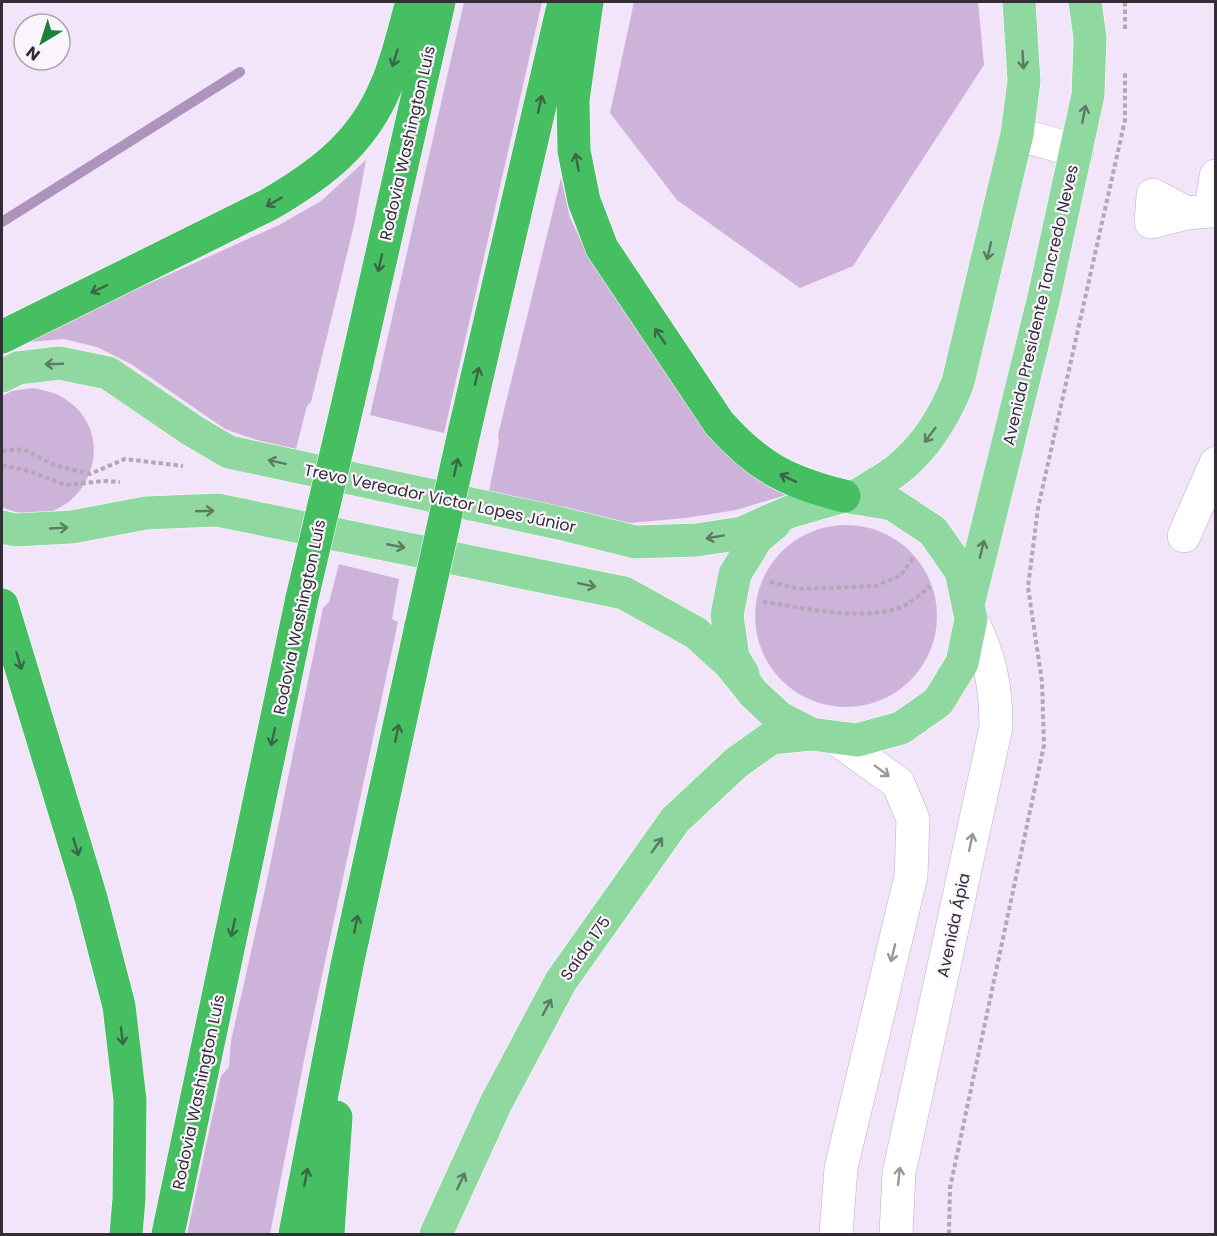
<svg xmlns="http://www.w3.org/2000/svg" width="1217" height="1236" font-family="Poppins,sans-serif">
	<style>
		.green { fill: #cdb3da }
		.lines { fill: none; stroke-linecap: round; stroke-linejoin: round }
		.stream { stroke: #ae93bc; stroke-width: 10 }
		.minor-casing { stroke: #bcaec3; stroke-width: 34 }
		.major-casing { stroke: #fff; stroke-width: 34 }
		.highway-casing { stroke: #fff; stroke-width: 34 }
		.path { stroke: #b2a7b7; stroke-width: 4; stroke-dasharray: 4.5 3; stroke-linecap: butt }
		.minor { stroke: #fff; stroke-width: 33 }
		.major { stroke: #8fd9a0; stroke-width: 33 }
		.highway { stroke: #45bf61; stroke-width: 33 }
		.highway-bridge-casing { stroke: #fff; stroke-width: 34; stroke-linecap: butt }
		.highway-bridge { stroke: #45bf61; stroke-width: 33 }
		.oneway { stroke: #3a6747 }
		.oneway2 { stroke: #5c7a65 }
		.oneway3 { stroke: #99969a }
		.labels { text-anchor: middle; stroke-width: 4.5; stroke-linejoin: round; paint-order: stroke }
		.street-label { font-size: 16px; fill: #332d35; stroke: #faf4fd }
	</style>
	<rect width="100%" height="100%" fill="#f2e4f9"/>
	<!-- green -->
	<g class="green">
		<path d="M464 2H542L444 433 370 415Z"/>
		<path d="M634 2H978L984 65 853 266 800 288 677 200 610 113Z"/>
		<path d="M366 160 354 225 311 402 307 406 296 449 257 440 225 429 131 364 97 347 64 339 17 343 279 225 321 201Z"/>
		<path d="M561 178 570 218 589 257 752 475 786 495 736 510 686 518 630 523 488 496 499 442 498 435Z"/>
		<path d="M34 388C41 390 49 391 56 394 133 430 81 544 2 507V396L12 391Z"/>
		<circle cx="846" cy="616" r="91"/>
		<path d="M339 564 399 579 392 619 398 622 305 1055 270 1234H187L221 1076 229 1067 231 1041 266 885 323 608 329 602Z"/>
	</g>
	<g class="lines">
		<!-- stream -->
		<path class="stream" d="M2 222 240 72"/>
		<!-- minor casing -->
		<g class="minor-casing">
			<g id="minor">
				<path d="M1017 134 1077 151"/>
				<path d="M1187 213 1153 195 1151 222 1187 213 1211 211 1216 176"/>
				<path d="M1184 536 1216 463"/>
				<path d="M834 737 898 783 913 819 911 876 841 1168 836 1234"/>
				<path d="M896 1234 899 1173 996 727C996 685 990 656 971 619"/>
			</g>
		</g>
		<!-- major casing -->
		<g class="major-casing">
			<g id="major">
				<path d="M2 376 18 368 59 363 108 373 193 431 229 452 559 523 635 542 697 540 742 533 789 512 844 496 892 504 933 531 961 571 971 619 962 663 938 702 901 728 857 740 811 734 780 718 754 694 729 663 696 633 624 593 217 510 146 513 72 527 15 530 2 527"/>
				<path d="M854 498C868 488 884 480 897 470 926 447 945 416 958 382L1017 134 1024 81 1019 2"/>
				<path d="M969 601 1044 297 1088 95 1090 38 1085 2"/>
				<path d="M743 674 733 657 727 615 735 574 757 538 775 523"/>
				<path d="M436 1234 496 1103 561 981 675 820 736 763 771 738 811 734"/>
			</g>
		</g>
		<!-- highway casing -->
		<g class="highway-casing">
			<g id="highway">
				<path d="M587 2 573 100 574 151 584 201 602 248 719 423C758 467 788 482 844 496"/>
				<path d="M2 337 268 205C320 175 363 143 386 86 398 59 404 29 412 2"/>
				<path d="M348 403 439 2"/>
				<path d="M464 433 564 2"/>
				<path d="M2 605 91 898 119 1006 130 1100 129 1199 126 1234"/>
				<path d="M168 1234 302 598"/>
				<path d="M295 1234 347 965 421 626"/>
				<path d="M328 1234 336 1117"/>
			</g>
		</g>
		<!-- path -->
		<g class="path">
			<path d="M1125 2V31"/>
			<path d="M2 451 23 449 54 465 90 474 125 459 183 466"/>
			<path d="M2 465 28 471 66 485 104 481 120 482"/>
			<path d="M770 582 799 589 876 586 901 575 913 558"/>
			<path d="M763 602C804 607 851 620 892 610 907 607 919 596 930 586"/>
			<path d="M949 1234 950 1188 1044 745 1042 682 1028 587 1038 508 1125 120V71"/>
		</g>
		<!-- minor -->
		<use href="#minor" class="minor"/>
		<!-- major -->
		<use href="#major" class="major"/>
		<!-- highway -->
		<use href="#highway" class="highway"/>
		<!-- highway-bridge casing -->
		<g class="highway-bridge-casing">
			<g id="highway-bridge">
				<path d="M302 598 348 403"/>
				<path d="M421 626 464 433"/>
			</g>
		</g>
		<!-- highway-bridge -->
		<use href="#highway-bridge" class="highway-bridge"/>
	</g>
	<!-- one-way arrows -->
	<defs><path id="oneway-shaft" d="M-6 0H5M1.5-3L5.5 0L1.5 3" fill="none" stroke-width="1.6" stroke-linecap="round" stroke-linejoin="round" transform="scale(1.5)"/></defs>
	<g class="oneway">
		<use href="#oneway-shaft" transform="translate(395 58) rotate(107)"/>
		<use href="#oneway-shaft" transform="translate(540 104) rotate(-77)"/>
		<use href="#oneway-shaft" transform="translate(577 162) rotate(-101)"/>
		<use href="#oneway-shaft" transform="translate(274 202) rotate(150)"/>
		<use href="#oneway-shaft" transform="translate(380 263) rotate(103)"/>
		<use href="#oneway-shaft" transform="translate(99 289) rotate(154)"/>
		<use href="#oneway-shaft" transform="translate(660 336) rotate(-124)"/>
		<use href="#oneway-shaft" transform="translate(477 376) rotate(-77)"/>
		<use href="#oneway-shaft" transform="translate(456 467) rotate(-77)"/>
		<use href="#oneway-shaft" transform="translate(788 478) rotate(-155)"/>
		<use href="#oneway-shaft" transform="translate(19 661) rotate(73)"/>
		<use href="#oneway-shaft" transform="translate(397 733) rotate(-78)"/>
		<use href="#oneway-shaft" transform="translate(273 737) rotate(102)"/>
		<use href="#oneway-shaft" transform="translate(76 847) rotate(73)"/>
		<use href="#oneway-shaft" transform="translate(356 924) rotate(-78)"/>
		<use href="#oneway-shaft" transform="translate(233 928) rotate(102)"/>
		<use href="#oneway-shaft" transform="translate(122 1036) rotate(83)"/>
		<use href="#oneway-shaft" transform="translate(306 1177) rotate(-79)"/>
	</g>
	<g class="oneway2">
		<use href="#oneway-shaft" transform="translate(1023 60) rotate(87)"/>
		<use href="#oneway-shaft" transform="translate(1084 114) rotate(-79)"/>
		<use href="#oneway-shaft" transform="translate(989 251) rotate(103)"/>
		<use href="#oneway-shaft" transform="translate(54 364) rotate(178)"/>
		<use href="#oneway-shaft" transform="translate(930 435) rotate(127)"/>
		<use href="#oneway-shaft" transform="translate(277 462) rotate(-168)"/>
		<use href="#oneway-shaft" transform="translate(205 511) rotate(-2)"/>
		<use href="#oneway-shaft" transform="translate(59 528) rotate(-3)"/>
		<use href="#oneway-shaft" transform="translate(715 537) rotate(170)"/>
		<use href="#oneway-shaft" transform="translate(396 546) rotate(11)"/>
		<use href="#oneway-shaft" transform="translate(982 549) rotate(-76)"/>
		<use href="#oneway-shaft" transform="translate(587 585) rotate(12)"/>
		<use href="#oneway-shaft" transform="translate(657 845) rotate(-54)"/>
		<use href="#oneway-shaft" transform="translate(547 1007) rotate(-62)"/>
		<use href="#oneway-shaft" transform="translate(461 1181) rotate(-65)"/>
	</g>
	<g class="oneway3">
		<use href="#oneway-shaft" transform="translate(882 771) rotate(37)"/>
		<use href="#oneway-shaft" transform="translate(971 842) rotate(-78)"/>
		<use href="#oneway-shaft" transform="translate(893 953) rotate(104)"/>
		<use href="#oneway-shaft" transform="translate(899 1176) rotate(-84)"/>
	</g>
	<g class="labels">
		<!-- street labels -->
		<g class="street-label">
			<text transform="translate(407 143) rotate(-77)" y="6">Rodovia Washington Luís</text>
			<text transform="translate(1040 305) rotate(-77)" y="6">Avenida Presidente Tancredo Neves</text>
			<text transform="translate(440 498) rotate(12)" y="6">Trevo Vereador Victor Lopes Júnior</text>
			<text transform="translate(299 617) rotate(-78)" y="6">Rodovia Washington Luís</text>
			<text transform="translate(953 925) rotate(-78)" y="6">Avenida Ápia</text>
			<text transform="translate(585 948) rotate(-55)" y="6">Saída 175</text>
			<text transform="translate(198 1092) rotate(-78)" y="6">Rodovia Washington Luís</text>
		</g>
	</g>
	<!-- border -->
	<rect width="1217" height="1236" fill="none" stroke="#332d35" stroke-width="6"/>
	<!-- north arrow -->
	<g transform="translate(42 42) rotate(218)"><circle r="28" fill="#faf4fd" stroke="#aaa4ad" stroke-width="1.5"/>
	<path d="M0-4.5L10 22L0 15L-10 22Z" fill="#1a8339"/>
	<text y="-9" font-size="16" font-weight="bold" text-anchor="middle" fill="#332d35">N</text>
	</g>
</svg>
